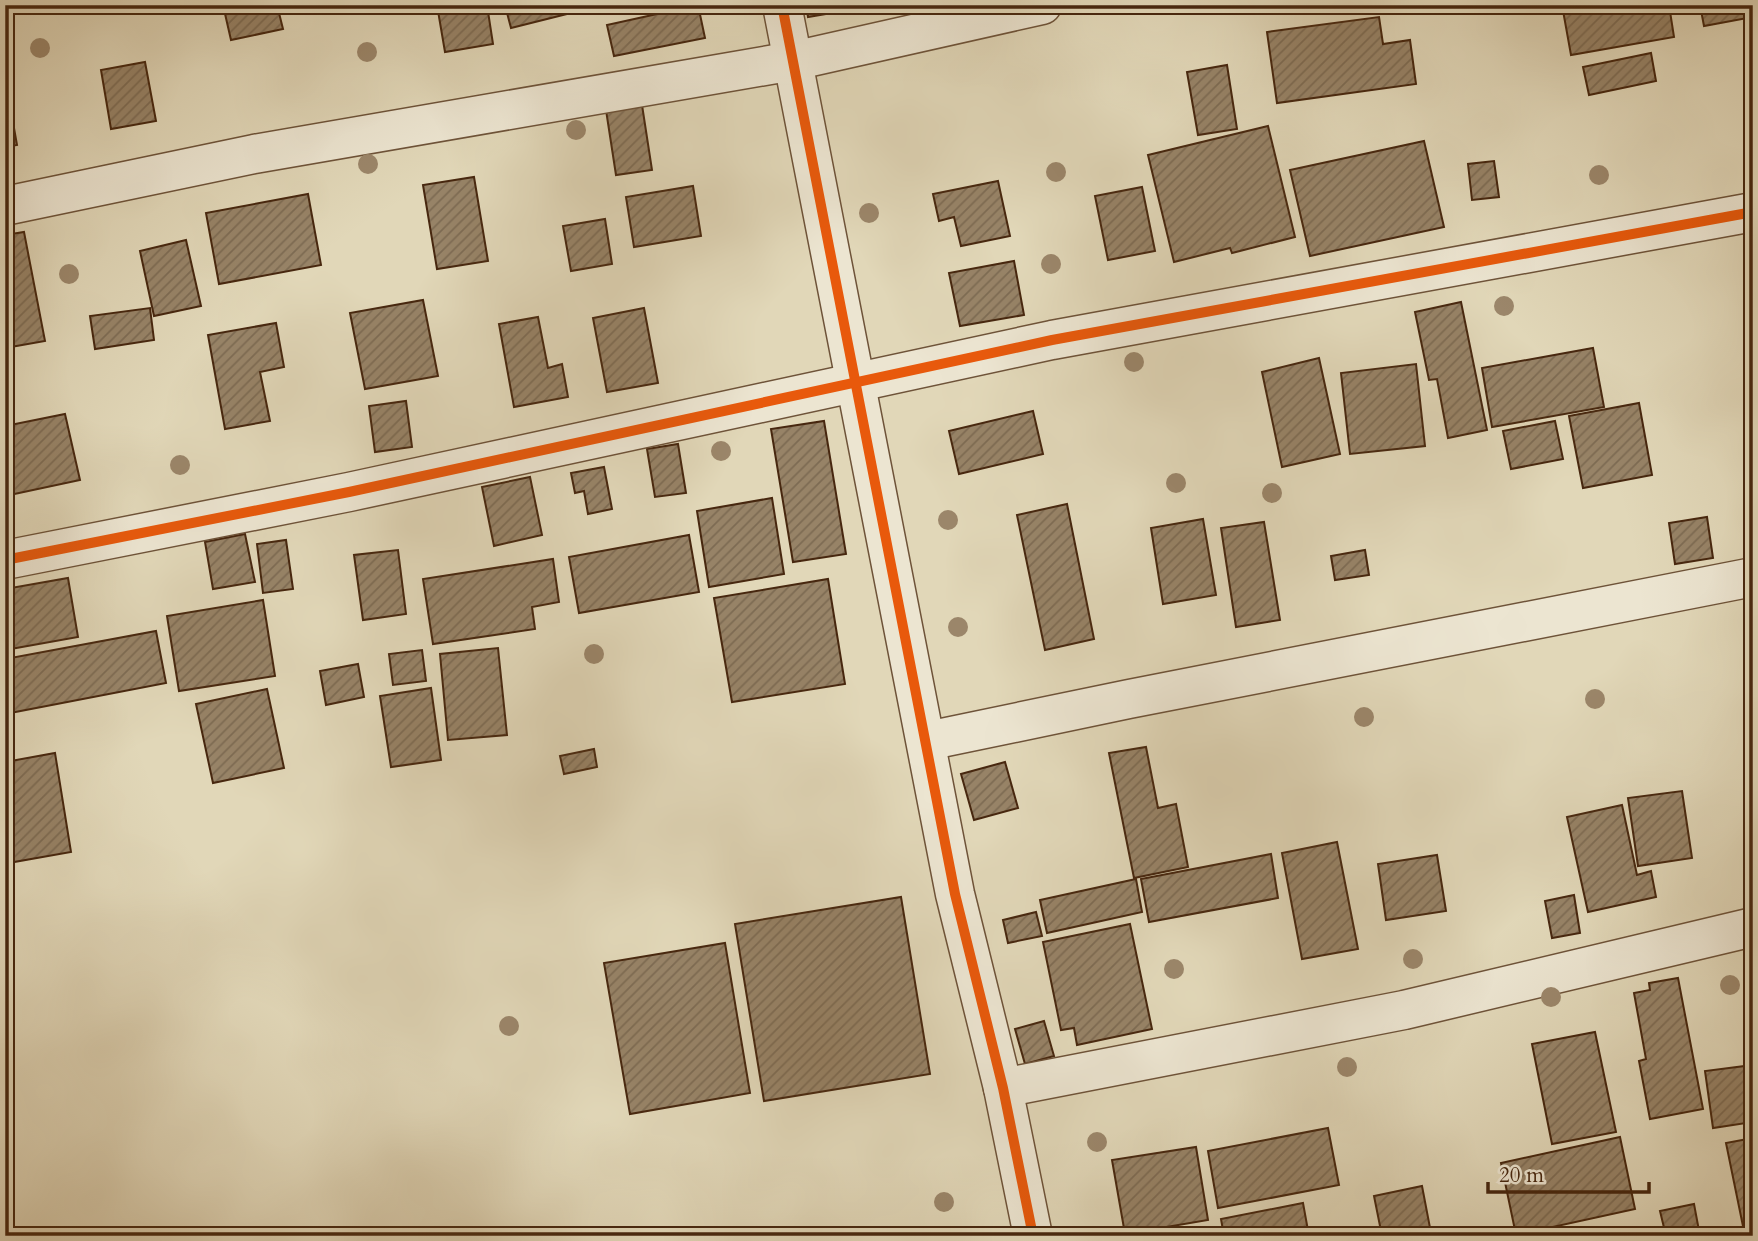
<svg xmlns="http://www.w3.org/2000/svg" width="1758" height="1241" font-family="Cardo,serif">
	<defs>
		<pattern id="building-hatch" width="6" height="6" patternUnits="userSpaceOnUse" patternTransform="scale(1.75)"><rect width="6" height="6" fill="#978367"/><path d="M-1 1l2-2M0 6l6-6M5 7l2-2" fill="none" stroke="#7d6b53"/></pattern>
	</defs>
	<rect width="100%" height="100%" fill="#e1d7b8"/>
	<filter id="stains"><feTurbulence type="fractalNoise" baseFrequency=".00286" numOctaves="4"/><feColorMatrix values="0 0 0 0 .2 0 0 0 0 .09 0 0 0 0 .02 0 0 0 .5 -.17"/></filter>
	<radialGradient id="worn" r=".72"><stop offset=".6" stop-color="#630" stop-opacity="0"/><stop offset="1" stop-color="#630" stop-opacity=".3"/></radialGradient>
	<!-- building -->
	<g fill="url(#building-hatch)" stroke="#47270f" stroke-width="2">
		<path d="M 223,5 L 277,5 L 283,29 L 231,40 Z"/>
		<path d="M 437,5 L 487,5 L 493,44 L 445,52 Z"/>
		<path d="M 505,5 L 578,5 L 579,11 L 511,28 Z"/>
		<path d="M 698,5 L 705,38 L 614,56 L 607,25 Z"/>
		<path d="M 806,5 L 837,5 L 838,12 L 808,17 Z"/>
		<path d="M 1562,5 L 1669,5 L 1674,37 L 1571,55 Z"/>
		<path d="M 1700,5 L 1753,5 L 1753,17 L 1704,26 Z"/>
		<path d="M 1379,17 L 1383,44 L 1410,40 L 1416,84 L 1277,103 L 1267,32 Z"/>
		<path d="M 1651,53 L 1656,81 L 1589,95 L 1583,67 Z"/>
		<path d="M 145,62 L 156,121 L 111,129 L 101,70 Z"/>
		<path d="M 1227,65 L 1237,129 L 1198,135 L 1187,72 Z"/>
		<path d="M 9,100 L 17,145 L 5,147 L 5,101 Z"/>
		<path d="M 642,105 L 652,170 L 616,175 L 606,110 Z"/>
		<path d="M 1268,126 L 1295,237 L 1232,253 L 1230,248 L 1174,262 L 1148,155 Z"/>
		<path d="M 1424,141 L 1444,227 L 1310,256 L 1290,170 Z"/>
		<path d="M 1494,161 L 1499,197 L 1472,200 L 1468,164 Z"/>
		<path d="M 474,177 L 488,261 L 437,269 L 423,185 Z"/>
		<path d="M 998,181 L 1010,236 L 961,246 L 954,217 L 939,221 L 933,194 Z"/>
		<path d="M 693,186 L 701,236 L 634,247 L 626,197 Z"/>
		<path d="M 1142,187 L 1155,251 L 1108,260 L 1095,196 Z"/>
		<path d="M 308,194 L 321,265 L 219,284 L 206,213 Z"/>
		<path d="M 605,219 L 612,264 L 571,271 L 563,226 Z"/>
		<path d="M 24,232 L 45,341 L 5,348 L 5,235 Z"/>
		<path d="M 186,240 L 201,306 L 154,316 L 140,251 Z"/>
		<path d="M 1014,261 L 1024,315 L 960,326 L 949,273 Z"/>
		<path d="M 423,300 L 438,376 L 365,389 L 350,313 Z"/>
		<path d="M 1461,302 L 1487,430 L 1448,438 L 1437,379 L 1429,380 L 1415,312 Z"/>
		<path d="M 150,308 L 154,340 L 95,349 L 90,316 Z"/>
		<path d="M 644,308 L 658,383 L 607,392 L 593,318 Z"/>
		<path d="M 538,317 L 548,368 L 562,364 L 568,397 L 514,407 L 499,324 Z"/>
		<path d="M 276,323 L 284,367 L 260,372 L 270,421 L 225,429 L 208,335 Z"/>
		<path d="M 1593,348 L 1604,407 L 1492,427 L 1482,368 Z"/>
		<path d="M 1319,358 L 1340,454 L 1282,467 L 1262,372 Z"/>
		<path d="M 1416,364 L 1425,446 L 1350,454 L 1341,373 Z"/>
		<path d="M 406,401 L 412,447 L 375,452 L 369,406 Z"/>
		<path d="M 1639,403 L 1652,475 L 1583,488 L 1569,416 Z"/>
		<path d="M 1033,411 L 1043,454 L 959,474 L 949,431 Z"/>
		<path d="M 65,414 L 80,480 L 5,496 L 5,426 Z"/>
		<path d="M 824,421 L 846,554 L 793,562 L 771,429 Z"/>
		<path d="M 1555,421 L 1563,459 L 1511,469 L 1503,431 Z"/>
		<path d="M 678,444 L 686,493 L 655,497 L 647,449 Z"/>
		<path d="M 604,467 L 612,509 L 588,514 L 584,491 L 575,493 L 571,473 Z"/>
		<path d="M 530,477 L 542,535 L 494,546 L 482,487 Z"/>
		<path d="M 772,498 L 784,574 L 709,587 L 697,511 Z"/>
		<path d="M 1067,504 L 1094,639 L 1045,650 L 1017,515 Z"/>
		<path d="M 1707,517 L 1713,558 L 1675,564 L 1669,523 Z"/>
		<path d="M 1203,519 L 1216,595 L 1163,604 L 1151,528 Z"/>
		<path d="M 1264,522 L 1280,620 L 1236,627 L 1221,528 Z"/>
		<path d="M 245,534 L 255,582 L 213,589 L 205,542 Z"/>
		<path d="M 689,535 L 699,592 L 579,613 L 569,557 Z"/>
		<path d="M 286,540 L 293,589 L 263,593 L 257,544 Z"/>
		<path d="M 398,550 L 406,614 L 363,620 L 354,555 Z"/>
		<path d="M 1365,550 L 1369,575 L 1335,580 L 1331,556 Z"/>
		<path d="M 553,559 L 559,602 L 532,607 L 535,629 L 433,644 L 423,579 Z"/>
		<path d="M 68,578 L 78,637 L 5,650 L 5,589 Z"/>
		<path d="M 828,579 L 845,684 L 732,702 L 714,598 Z"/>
		<path d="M 263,600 L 275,676 L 179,691 L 167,616 Z"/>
		<path d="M 156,631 L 166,683 L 5,714 L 5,659 Z"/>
		<path d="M 498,648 L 507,735 L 448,740 L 440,654 Z"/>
		<path d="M 422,650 L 426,681 L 393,685 L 389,654 Z"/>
		<path d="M 358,664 L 364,697 L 326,705 L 320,671 Z"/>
		<path d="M 431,688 L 441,760 L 391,767 L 380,696 Z"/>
		<path d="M 267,689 L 284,768 L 213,783 L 196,704 Z"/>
		<path d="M 1146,747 L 1158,808 L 1176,804 L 1188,867 L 1134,878 L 1109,753 Z"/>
		<path d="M 594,749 L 597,767 L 564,774 L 560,756 Z"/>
		<path d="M 55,753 L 71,852 L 14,862 L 5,812 L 5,762 Z"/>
		<path d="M 1005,762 L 1018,808 L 974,820 L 961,774 Z"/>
		<path d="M 1682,791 L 1692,858 L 1638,866 L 1628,798 Z"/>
		<path d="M 1622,805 L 1637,875 L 1651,871 L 1656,897 L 1588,912 L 1567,817 Z"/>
		<path d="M 1337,842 L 1358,949 L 1302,959 L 1282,853 Z"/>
		<path d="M 1271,854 L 1278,898 L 1149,922 L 1141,879 Z"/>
		<path d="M 1437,855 L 1446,911 L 1386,920 L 1378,864 Z"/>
		<path d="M 1136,879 L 1142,912 L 1047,933 L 1040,900 Z"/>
		<path d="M 1574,895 L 1580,933 L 1552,938 L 1545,901 Z"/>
		<path d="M 901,897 L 930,1074 L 764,1101 L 735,924 Z"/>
		<path d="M 1036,912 L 1042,936 L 1008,943 L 1003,920 Z"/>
		<path d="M 1130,924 L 1152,1029 L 1077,1045 L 1074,1028 L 1061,1030 L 1043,942 Z"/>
		<path d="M 725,943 L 750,1093 L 630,1114 L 604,963 Z"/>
		<path d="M 1678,978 L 1703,1109 L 1650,1119 L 1639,1061 L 1646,1059 L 1634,993 L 1650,990 L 1649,983 Z"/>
		<path d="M 1044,1021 L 1054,1056 L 1025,1064 L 1015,1029 Z"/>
		<path d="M 1595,1032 L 1616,1132 L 1552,1144 L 1532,1044 Z"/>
		<path d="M 1753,1065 L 1753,1122 L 1713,1128 L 1705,1071 Z"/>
		<path d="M 1328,1128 L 1339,1185 L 1218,1208 L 1208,1151 Z"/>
		<path d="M 1620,1137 L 1635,1209 L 1516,1235 L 1501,1163 Z"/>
		<path d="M 1753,1138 L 1753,1236 L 1745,1236 L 1726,1143 Z"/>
		<path d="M 1196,1147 L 1208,1220 L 1125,1234 L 1112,1160 Z"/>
		<path d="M 1422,1186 L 1431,1233 L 1382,1236 L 1374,1196 Z"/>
		<path d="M 1303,1203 L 1309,1236 L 1224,1236 L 1221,1219 Z"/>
		<path d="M 1694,1204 L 1700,1236 L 1666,1236 L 1660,1211 Z"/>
	</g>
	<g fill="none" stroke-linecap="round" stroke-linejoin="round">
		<defs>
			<g id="street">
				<path d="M 782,5 L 955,894 L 1003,1088 L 1033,1236"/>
				<path d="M 5,206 L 254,154 L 793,61 L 1042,5"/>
				<path d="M 5,560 L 349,492 L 1052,340 L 1753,212"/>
				<path d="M 927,741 L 1129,699 L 1753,577"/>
				<path d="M 1003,1088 L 1404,1010 L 1753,927"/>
			</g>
		</defs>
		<!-- street casing -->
		<use href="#street" stroke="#6e5339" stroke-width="41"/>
		<!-- street -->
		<use href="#street" stroke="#ece5d1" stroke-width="38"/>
		<defs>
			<g id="cycleway">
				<path d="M 782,5 L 955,894 L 1003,1088 L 1033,1236"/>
				<path d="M 5,560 L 349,492 L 1052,340 L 1753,212"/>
			</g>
		</defs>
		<!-- cycleway casing -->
		<use href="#cycleway" stroke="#ece5d1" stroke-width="15"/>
		<!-- cycleway -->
		<use href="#cycleway" stroke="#e8590c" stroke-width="10"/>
	</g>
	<!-- trees -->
	<g fill="#9b866a">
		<circle cx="40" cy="48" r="10"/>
		<circle cx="367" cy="52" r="10"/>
		<circle cx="576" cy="130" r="10"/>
		<circle cx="368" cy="164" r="10"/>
		<circle cx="1056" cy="172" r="10"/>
		<circle cx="1599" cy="175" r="10"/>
		<circle cx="869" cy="213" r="10"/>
		<circle cx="1051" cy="264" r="10"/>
		<circle cx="69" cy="274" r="10"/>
		<circle cx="1504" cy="306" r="10"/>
		<circle cx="1134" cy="362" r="10"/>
		<circle cx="721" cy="451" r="10"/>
		<circle cx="180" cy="465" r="10"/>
		<circle cx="1176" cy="483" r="10"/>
		<circle cx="1272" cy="493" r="10"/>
		<circle cx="948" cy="520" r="10"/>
		<circle cx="958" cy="627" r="10"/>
		<circle cx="594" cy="654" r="10"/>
		<circle cx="1595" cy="699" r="10"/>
		<circle cx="1364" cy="717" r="10"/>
		<circle cx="1413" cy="959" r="10"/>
		<circle cx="1174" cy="969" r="10"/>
		<circle cx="1730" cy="985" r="10"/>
		<circle cx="1551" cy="997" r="10"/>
		<circle cx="509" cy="1026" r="10"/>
		<circle cx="1347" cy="1067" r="10"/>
		<circle cx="1097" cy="1142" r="10"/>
		<circle cx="944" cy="1202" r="10"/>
	</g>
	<!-- margin -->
	<rect width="1758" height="1241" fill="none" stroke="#e1d7b8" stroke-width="28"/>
	<rect x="7" y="7" width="1744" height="1227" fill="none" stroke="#47270f" stroke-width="3.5"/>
	<rect x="14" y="14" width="1730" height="1213" fill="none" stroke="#47270f" stroke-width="2"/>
	<!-- scale -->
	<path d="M1488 1182v10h161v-10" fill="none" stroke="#47270f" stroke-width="3.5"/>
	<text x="1499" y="1182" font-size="21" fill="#47270f" stroke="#ece5d1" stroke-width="5" paint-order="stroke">20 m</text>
	<rect width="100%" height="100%" filter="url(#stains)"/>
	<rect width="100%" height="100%" fill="url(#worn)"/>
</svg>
